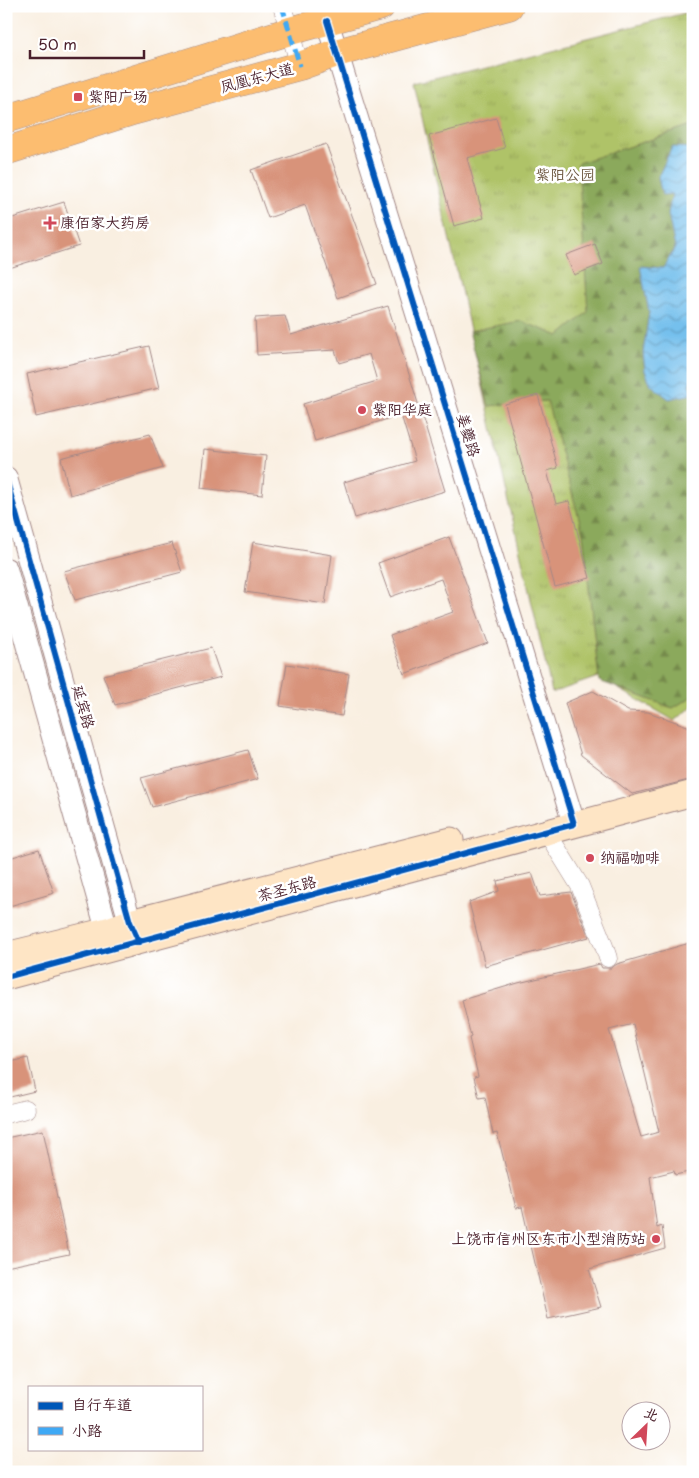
<svg xmlns="http://www.w3.org/2000/svg" width="699" height="1478" font-family="'Playpen Sans','LXGW WenKai TC',sans-serif">
	<defs>
		<pattern id="grass-tufts" width="24" height="20" patternUnits="userSpaceOnUse" patternTransform="scale(1.25)"><rect width="24" height="20" fill="#afc367"/><path d="M3 7l-1-3M5 7V3M7 7l1-3M15 17l-1-3M17 17v-4M19 17l1-3" fill="none" stroke="#98a75a"/></pattern>
		<pattern id="forest-firs" width="22" height="20" patternUnits="userSpaceOnUse" patternTransform="scale(1.25)"><rect width="22" height="20" fill="#8ba95c"/><path d="M5 1l3.5 6h-7zM16 11l3.5 6h-7z" fill="#74894c"/></pattern>
		<pattern id="water-waves" width="16" height="10" patternUnits="userSpaceOnUse" patternTransform="scale(1.25)"><rect width="16" height="10" fill="#74c0ed"/><path d="M0 5q4-4 8 0t8 0" fill="none" stroke="#619bc0"/></pattern>
	</defs>
	<rect width="100%" height="100%" fill="#fff"/>
	<filter id="ink" filterUnits="userSpaceOnUse"><feTurbulence type="fractalNoise" baseFrequency=".02" numOctaves="2"/><feDisplacementMap in="SourceGraphic" scale="10" xChannelSelector="R" yChannelSelector="G"/><feConvolveMatrix kernelMatrix="1 2 1 2 8 2 1 2 1" color-interpolation-filters="sRGB"/></filter>
	<filter id="wash" filterUnits="userSpaceOnUse"><feTurbulence type="fractalNoise" baseFrequency=".0096" numOctaves="4" result="noise"/><feDisplacementMap in="SourceGraphic" scale="20" xChannelSelector="R" yChannelSelector="G"/><feGaussianBlur stdDeviation="1.12" result="paint"/><feColorMatrix in="noise" values="0 0 0 0 0 0 0 0 0 0 0 0 0 0 0 0 0 1.4 0 .05"/><feComposite in="paint" operator="in"/></filter>
	<g filter="url(#wash)">
		<rect width="100%" height="100%" fill="#f9efe1"/>
		<!-- grass -->
		<path fill="url(#grass-tufts)" stroke="#7c7149" d="M 693,11 L 693,706 L 675,721 L 598,677 L 552,693 L 414,82 Z"/>
		<!-- forest -->
		<path fill="url(#forest-firs)" stroke="#6a6444" d="M 693,126 L 693,696 L 673,708 L 599,681 L 583,533 L 547,401 L 489,406 L 469,331 L 521,321 L 559,336 L 588,312 L 578,163 Z"/>
		<!-- water -->
		<path fill="url(#water-waves)" stroke="#5f708c" d="M 672,147 L 693,148 L 693,379 L 689,384 L 693,394 L 669,399 L 651,385 L 645,371 L 643,353 L 649,312 L 640,266 L 663,268 L 675,248 L 668,214 L 672,194 L 662,195 L 658,177 Z"/>
		<g id="blocks">
			<!-- building -->
			<g fill="#d8937a" fill-rule="evenodd">
				<path d="M 496,118 L 505,148 L 467,158 L 484,218 L 454,226 L 429,136 Z"/>
				<path d="M 326,144 L 377,284 L 338,298 L 305,205 L 268,218 L 251,170 Z"/>
				<path d="M 64,202 L 79,246 L 6,269 L 6,220 Z"/>
				<path d="M 595,244 L 603,264 L 574,275 L 566,255 Z"/>
				<path d="M 388,306 L 445,491 L 355,518 L 344,482 L 415,461 L 401,415 L 315,441 L 303,404 L 377,381 L 369,354 L 339,363 L 335,350 L 257,355 L 255,318 L 285,316 L 291,335 Z"/>
				<path d="M 149,346 L 159,388 L 36,417 L 27,374 Z"/>
				<path d="M 538,395 L 558,468 L 547,471 L 556,504 L 569,501 L 590,578 L 555,587 L 505,404 Z"/>
				<path d="M 150,434 L 163,468 L 70,495 L 61,458 Z"/>
				<path d="M 205,449 L 266,456 L 262,495 L 201,488 Z"/>
				<path d="M 449,537 L 488,643 L 404,674 L 390,635 L 453,612 L 441,579 L 390,597 L 378,563 Z"/>
				<path d="M 253,542 L 332,555 L 325,604 L 245,592 Z"/>
				<path d="M 172,543 L 182,572 L 75,600 L 64,571 Z"/>
				<path d="M 211,648 L 221,677 L 115,705 L 103,675 Z"/>
				<path d="M 287,664 L 349,674 L 342,716 L 280,706 Z"/>
				<path d="M 593,691 L 628,711 L 648,712 L 693,728 L 693,779 L 632,794 L 581,755 L 565,703 Z"/>
				<path d="M 248,750 L 258,779 L 152,807 L 141,778 Z"/>
				<path d="M 39,849 L 54,893 L 6,907 L 6,859 Z"/>
				<path d="M 532,873 L 540,896 L 571,892 L 589,937 L 485,966 L 469,902 L 499,891 L 497,881 Z"/>
				<path d="M 693,942 L 693,1171 L 675,1175 L 674,1171 L 650,1177 L 657,1228 L 662,1226 L 665,1248 L 589,1269 L 601,1307 L 548,1319 L 522,1207 L 516,1208 L 497,1133 L 493,1134 L 485,1097 L 479,1098 L 474,1077 L 478,1076 L 469,1038 L 471,1037 L 462,1000 L 518,983 L 600,964 L 602,968 L 611,968 L 617,964 ZM 633,1024 L 659,1132 L 641,1137 L 609,1030 Z"/>
				<path d="M 28,1058 L 35,1091 L 6,1098 L 6,1063 Z"/>
				<path d="M 43,1130 L 69,1254 L 6,1267 L 6,1138 Z"/>
			</g>
		</g>
	</g>
	<g filter="url(#ink)">
		<use href="#blocks" fill-opacity="0" stroke="#a28786" stroke-width="1"/>
		<g fill="none" stroke-linecap="round" stroke-linejoin="round">
			<defs>
				<g id="minor">
					<path d="M 282,6 L 300,66"/>
					<path d="M 546,831 L 580,886 L 604,946 L 608,958"/>
					<path d="M 6,1114 L 26,1109"/>
				</g>
				<g id="tertiary">
					<path d="M 327,21 L 574,824"/>
					<path d="M 6,478 L 130,922 L 137,939"/>
					<path d="M 6,569 L 112,948"/>
				</g>
				<g id="secondary">
					<path d="M 6,955 L 108,930 L 130,922 L 451,840"/>
					<path d="M 6,977 L 693,793"/>
				</g>
				<g id="primary">
					<path d="M 6,119 L 290,31 L 381,6"/>
					<path d="M 6,151 L 133,111 L 300,66 L 336,53 L 509,6"/>
				</g>
			</defs>
			<!-- minor casing -->
			<use href="#minor" stroke="#a28786" stroke-width="19"/>
			<!-- tertiary casing -->
			<use href="#tertiary" stroke="#a28786" stroke-width="24"/>
			<!-- secondary casing -->
			<use href="#secondary" stroke="#a28786" stroke-width="27"/>
			<!-- primary casing -->
			<use href="#primary" stroke="#a28786" stroke-width="29"/>
			<!-- minor -->
			<use href="#minor" stroke="#fff" stroke-width="18"/>
			<!-- tertiary -->
			<use href="#tertiary" stroke="#fff" stroke-width="22"/>
			<!-- secondary -->
			<use href="#secondary" stroke="#fee5c5" stroke-width="25"/>
			<!-- primary -->
			<use href="#primary" stroke="#fcbd6f" stroke-width="28"/>
			<!-- quiet -->
			<path stroke="#3fa9f5" stroke-width="5" stroke-dasharray="10 5" stroke-linecap="butt" d="M 282,6 L 300,66"/>
			<defs>
				<g id="cycleway">
					<path d="M 6,478 L 130,922 L 139,942"/>
					<path d="M 6,977 L 574,824 L 327,21"/>
				</g>
			</defs>
			<!-- cycleway casing -->
			<use href="#cycleway" stroke="#fff" stroke-width="9"/>
			<!-- cycleway -->
			<use href="#cycleway" stroke="#0057b8" stroke-width="6"/>
		</g>
	</g>
	<!-- markers -->
	<g fill="#d1495b" stroke="#fff" stroke-width="2">
		<rect x="73" y="92" width="10" height="10" rx="2.5"/>
		<path d="M47.5 215.5h5v5h5v5h-5v5h-5v-5h-5v-5h5z"/>
		<circle cx="362" cy="410" r="5"/>
		<circle cx="590" cy="858" r="5"/>
		<circle cx="656" cy="1239" r="5"/>
	</g>
	<g text-anchor="middle" stroke-width="5" stroke-linejoin="round" paint-order="stroke">
		<!-- street labels -->
		<g font-size="15" fill="#4a1f2b" stroke="#fff">
			<text transform="translate(257 78) rotate(-15)" y="5">凤凰东大道</text>
			<text transform="translate(468 435) rotate(73)" y="5">姜夔路</text>
			<text transform="translate(83 707) rotate(74)" y="5">延宾路</text>
			<text transform="translate(287 889) rotate(-15)" y="5">茶圣东路</text>
		</g>
		<!-- poi labels -->
		<g font-size="15" fill="#4a1f2b" stroke="#fff" text-anchor="start">
			<text x="88" y="102">紫阳广场</text>
			<text x="60" y="228">康佰家大药房</text>
			<text x="372" y="415">紫阳华庭</text>
			<text x="600" y="863">纳福咖啡</text>
			<text x="646" y="1244" text-anchor="end">上饶市信州区东市小型消防站</text>
		</g>
		<!-- park labels -->
		<g font-size="15" fill="#6d5840" stroke="#fff">
			<text x="565" y="180">紫阳公园</text>
		</g>
	</g>
	<!-- margin -->
	<rect width="699" height="1478" fill="none" stroke="#fff" stroke-width="25"/>
	<!-- legend -->
	<rect x="28" y="1386" width="175" height="65" fill="#ffffff" stroke="#b7a5aa"/>
	<rect x="38" y="1402" width="25" height="8" fill="#0057b8" stroke="#b7a5aa"/>
	<text x="72" y="1410" font-size="15" fill="#4a1f2b">自行车道</text>
	<rect x="38" y="1427" width="25" height="8" fill="#3fa9f5" stroke="#b7a5aa"/>
	<text x="72" y="1436" font-size="15" fill="#4a1f2b">小路</text>
	<!-- north arrow -->
	<g transform="translate(646 1426) rotate(25)"><circle r="24" fill="#ffffff" stroke="#b7a5aa"/>
	<path d="M0-4L9 19L0 12L-9 19Z" fill="#d1495b"/>
	<text y="-8" font-size="14" font-weight="bold" text-anchor="middle" fill="#4a1f2b">北</text>
	</g>
	<!-- scale -->
	<path d="M30 50v8h114v-8" fill="none" stroke="#4a1f2b" stroke-width="2.5"/>
	<text x="38" y="50" font-size="15" fill="#4a1f2b" stroke="#ffffff" stroke-width="4" paint-order="stroke">50 m</text>
</svg>
